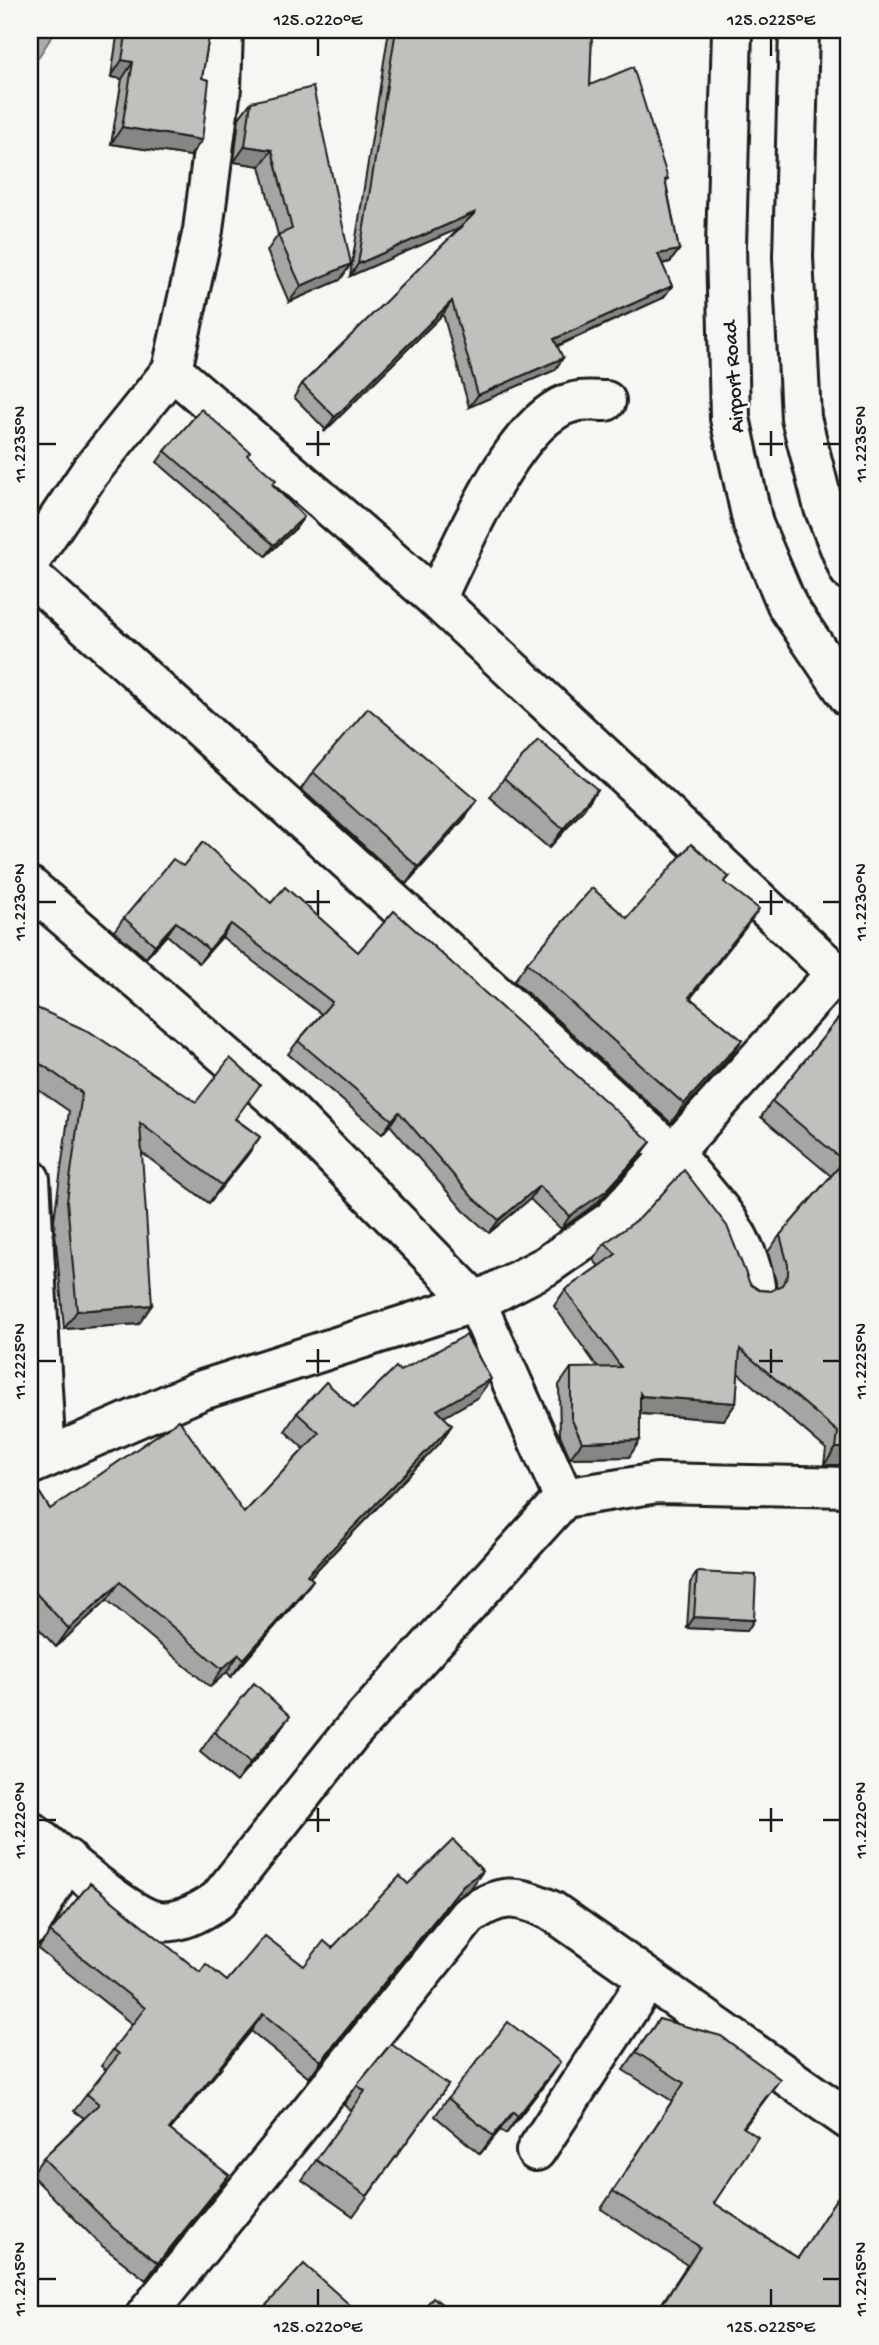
<svg xmlns="http://www.w3.org/2000/svg" width="879" height="2345" font-family="'Gochi Hand',sans-serif">
	<rect width="100%" height="100%" fill="#f6f6f2"/>
	<filter id="ink" filterUnits="userSpaceOnUse"><feTurbulence type="fractalNoise" baseFrequency=".0143" numOctaves="2"/><feDisplacementMap in="SourceGraphic" scale="14" xChannelSelector="R" yChannelSelector="G"/><feConvolveMatrix kernelMatrix="1 2 1 2 8 2 1 2 1" color-interpolation-filters="sRGB"/></filter>
	<g filter="url(#ink)">
		<!-- water -->
		<path fill="#acaca9" stroke="#727271" stroke-width="2" d="M 30,30 L 56,30 L 30,70 Z"/>
		<g fill="none" stroke-linecap="round" stroke-linejoin="round">
			<defs>
				<g id="minor">
					<path d="M 172,370 L 436,599 L 849,985"/>
					<path d="M 30,561 L 90,472 L 172,370 L 203,230 L 221,88 L 223,30"/>
					<path d="M 30,575 L 673,1154 C 707,1195 747,1232 755,1286"/>
					<path d="M 436,599 C 461,548 515,415 574,402 C 584,399 596,401 606,401"/>
					<path d="M 30,887 L 284,1106 L 476,1302 L 564,1498"/>
					<path d="M 30,1179 L 46,1458"/>
					<path d="M 30,1465 L 199,1391 L 476,1302 L 546,1266 L 612,1220 L 836,973"/>
					<path d="M 30,1831 C 56,1851 125,1913 153,1920 C 176,1926 199,1913 218,1900 L 350,1734 L 564,1498 L 657,1483 L 849,1487"/>
					<path d="M 30,1926 L 67,1859"/>
					<path d="M 536,2151 L 648,1979"/>
					<path d="M 146,2315 L 468,1916 C 499,1893 518,1894 552,1911 L 849,2120"/>
				</g>
				<g id="major">
					<path d="M 732,30 L 726,246 L 730,418 L 753,524 L 788,607 L 849,697"/>
					<path d="M 799,30 L 793,257 L 801,418 L 824,508 L 849,570"/>
				</g>
			</defs>
			<!-- minor casing -->
			<use href="#minor" stroke="#1c1c1c" stroke-width="44"/>
			<!-- major casing -->
			<use href="#major" stroke="#1c1c1c" stroke-width="44"/>
			<!-- minor -->
			<use href="#minor" stroke="#f6f6f2" stroke-width="38"/>
			<!-- major -->
			<use href="#major" stroke="#f6f6f2" stroke-width="38"/>
		</g>
		<!-- wall -->
		<g fill="#a5a5a3" stroke="#1c1c1c" stroke-width="2">
			<path d="M 118,30 L 210,30 L 202,78 L 202,140 L 190,156 L 111,144 L 122,79 L 111,77 Z"/>
			<path d="M 389,30 L 592,30 L 590,85 L 666,183 L 679,250 L 670,262 L 662,264 L 672,286 L 663,298 L 558,346 L 555,370 L 469,407 L 443,314 L 324,432 L 325,429 L 294,397 L 302,384 L 460,228 L 350,276 Z"/>
			<path d="M 251,102 L 351,264 L 340,280 L 289,302 L 267,251 L 278,235 L 260,166 L 234,162 L 239,118 Z"/>
			<path d="M 165,451 L 247,455 L 273,484 L 296,528 L 266,556 L 157,462 Z"/>
			<path d="M 313,772 L 465,818 L 406,884 L 301,789 Z"/>
			<path d="M 504,778 L 597,789 L 584,809 L 549,848 L 490,798 Z"/>
			<path d="M 183,866 L 271,903 L 358,952 L 641,1155 L 597,1203 L 561,1229 L 530,1199 L 489,1233 L 464,1211 L 390,1125 L 382,1134 L 288,1054 L 298,1041 L 321,1014 L 222,937 L 199,963 L 167,935 L 146,958 L 114,931 L 124,918 Z"/>
			<path d="M 729,877 L 725,882 L 746,927 L 690,998 L 742,1040 L 729,1058 L 671,1123 L 514,981 L 527,963 L 627,918 Z"/>
			<path d="M 30,1005 L 196,1102 L 236,1119 L 260,1137 L 209,1203 L 142,1153 L 139,1324 L 64,1329 L 54,1220 L 69,1111 L 30,1084 Z"/>
			<path d="M 849,1005 L 849,1465 L 824,1465 L 826,1449 L 738,1373 L 736,1403 L 724,1420 L 640,1414 L 640,1440 L 629,1457 L 570,1458 L 560,1435 L 559,1385 L 571,1368 L 598,1368 L 554,1306 L 565,1290 L 599,1266 L 593,1260 L 605,1243 L 750,1284 L 759,1290 L 771,1291 L 776,1288 L 776,1282 L 768,1252 L 780,1235 L 831,1176 L 761,1117 L 772,1101 Z"/>
			<path d="M 400,1371 L 478,1397 L 444,1417 L 440,1443 L 310,1577 L 313,1580 L 300,1598 L 231,1677 L 227,1672 L 210,1687 L 107,1600 L 56,1647 L 30,1619 L 30,1478 L 50,1509 L 244,1513 L 304,1449 L 285,1431 L 297,1413 L 354,1408 Z"/>
			<path d="M 697,1572 L 754,1620 L 747,1631 L 687,1628 L 690,1583 Z"/>
			<path d="M 214,1732 L 276,1736 L 236,1782 L 200,1752 Z"/>
			<path d="M 408,1884 L 471,1888 L 451,1902 L 309,2078 L 251,2031 L 170,2130 L 217,2193 L 146,2280 L 101,2245 L 31,2175 L 43,2158 L 84,2118 L 74,2111 L 87,2094 L 106,2070 L 101,2066 L 132,2024 L 38,1949 L 50,1932 L 200,1972 L 227,1981 L 304,1966 L 332,1948 Z"/>
			<path d="M 659,2019 L 780,2079 L 744,2127 L 714,2203 L 798,2258 L 836,2199 L 845,2315 L 654,2315 L 687,2265 L 601,2209 L 672,2101 L 623,2070 Z"/>
			<path d="M 548,2080 L 506,2134 L 500,2130 L 480,2154 L 435,2116 L 448,2098 Z"/>
			<path d="M 357,2085 L 448,2085 L 353,2216 L 302,2180 L 351,2111 L 344,2105 Z"/>
		</g>
		<!-- shaded-wall -->
		<g fill="#868684" stroke="#1c1c1c" stroke-width="2">
			<path d="M 122,60 L 133,62 L 122,79 L 111,77 Z"/>
			<path d="M 122,127 L 202,140 L 190,156 L 111,144 Z"/>
			<path d="M 245,146 L 272,150 L 260,166 L 234,162 Z"/>
			<path d="M 476,212 L 467,225 L 350,276 L 358,264 Z"/>
			<path d="M 679,250 L 670,262 L 649,266 L 658,254 Z"/>
			<path d="M 351,264 L 340,280 L 289,302 L 301,286 Z"/>
			<path d="M 672,286 L 663,298 L 545,351 L 554,339 Z"/>
			<path d="M 452,301 L 443,314 L 324,432 L 333,419 Z"/>
			<path d="M 563,358 L 555,370 L 469,407 L 478,395 Z"/>
			<path d="M 304,517 L 296,528 L 266,556 L 274,545 Z"/>
			<path d="M 597,789 L 584,809 L 549,848 L 563,829 Z"/>
			<path d="M 477,801 L 465,818 L 406,884 L 418,867 Z"/>
			<path d="M 759,909 L 746,927 L 677,1016 L 689,997 Z"/>
			<path d="M 176,922 L 167,935 L 146,958 L 155,945 Z"/>
			<path d="M 231,924 L 222,937 L 199,963 L 209,950 Z"/>
			<path d="M 742,1040 L 729,1058 L 671,1123 L 684,1104 Z"/>
			<path d="M 399,1112 L 390,1125 L 382,1134 L 392,1120 Z"/>
			<path d="M 260,1137 L 247,1156 L 209,1203 L 222,1185 Z"/>
			<path d="M 651,1142 L 641,1155 L 597,1203 L 561,1229 L 570,1216 Z"/>
			<path d="M 539,1186 L 530,1199 L 489,1233 L 499,1220 Z"/>
			<path d="M 152,1305 L 139,1324 L 64,1329 L 77,1311 Z"/>
			<path d="M 491,1379 L 478,1397 L 425,1428 L 437,1410 Z"/>
			<path d="M 642,1396 L 736,1403 L 724,1420 L 630,1413 Z"/>
			<path d="M 452,1425 L 440,1443 L 294,1593 L 307,1575 Z"/>
			<path d="M 640,1440 L 629,1457 L 570,1458 L 582,1442 Z"/>
			<path d="M 836,1448 L 849,1448 L 849,1465 L 824,1465 Z"/>
			<path d="M 313,1580 L 300,1598 L 231,1677 L 244,1659 Z"/>
			<path d="M 120,1582 L 107,1600 L 56,1647 L 69,1629 Z"/>
			<path d="M 694,1617 L 754,1620 L 747,1631 L 687,1628 Z"/>
			<path d="M 239,1654 L 227,1672 L 210,1687 L 222,1669 Z"/>
			<path d="M 290,1716 L 276,1736 L 236,1782 L 250,1763 Z"/>
			<path d="M 483,1871 L 471,1888 L 451,1902 L 309,2078 L 321,2061 L 463,1885 Z"/>
			<path d="M 263,2014 L 251,2031 L 157,2146 L 169,2129 Z"/>
			<path d="M 560,2062 L 548,2080 L 506,2134 L 518,2116 Z"/>
			<path d="M 780,2079 L 767,2097 L 731,2145 L 743,2127 Z"/>
			<path d="M 513,2112 L 500,2130 L 480,2154 L 493,2136 Z"/>
			<path d="M 229,2175 L 217,2193 L 146,2280 L 158,2263 Z"/>
		</g>
		<!-- building -->
		<g fill="#c0c0bd" stroke="#1c1c1c" stroke-width="2">
			<path d="M 127,30 L 210,30 L 202,78 L 209,80 L 202,140 L 122,127 L 133,62 L 122,60 Z"/>
			<path d="M 396,30 L 592,30 L 590,85 L 633,67 L 668,179 L 665,180 L 679,250 L 658,254 L 672,286 L 554,339 L 563,358 L 478,395 L 452,301 L 333,419 L 334,416 L 302,384 L 476,212 L 358,264 Z"/>
			<path d="M 313,87 L 351,264 L 301,286 L 278,235 L 292,229 L 272,150 L 245,146 L 251,102 Z"/>
			<path d="M 201,409 L 250,452 L 247,455 L 276,480 L 272,484 L 304,517 L 274,545 L 165,451 Z"/>
			<path d="M 368,708 L 477,801 L 418,867 L 313,772 Z"/>
			<path d="M 538,740 L 597,789 L 563,829 L 504,778 Z"/>
			<path d="M 203,842 L 271,903 L 285,887 L 358,952 L 394,911 L 651,1142 L 607,1190 L 570,1216 L 539,1186 L 499,1220 L 473,1198 L 399,1112 L 392,1120 L 298,1041 L 332,1002 L 231,924 L 209,950 L 176,922 L 155,945 L 124,918 L 173,859 L 183,866 Z"/>
			<path d="M 691,844 L 729,877 L 724,882 L 759,909 L 689,997 L 742,1040 L 684,1104 L 527,963 L 592,888 L 627,918 Z"/>
			<path d="M 30,1005 L 90,1032 L 196,1102 L 230,1058 L 260,1085 L 235,1119 L 260,1137 L 222,1185 L 140,1123 L 152,1305 L 77,1311 L 67,1201 L 82,1093 L 44,1066 L 30,1060 Z"/>
			<path d="M 849,1005 L 849,1448 L 836,1448 L 838,1432 L 740,1349 L 736,1403 L 642,1396 L 640,1393 L 640,1440 L 582,1442 L 571,1418 L 571,1368 L 621,1367 L 565,1290 L 616,1254 L 605,1243 L 640,1218 L 684,1170 L 727,1226 L 750,1284 L 759,1290 L 771,1291 L 782,1285 L 788,1275 L 788,1265 L 780,1235 L 844,1161 L 772,1101 Z"/>
			<path d="M 466,1335 L 491,1379 L 437,1410 L 452,1425 L 307,1575 L 313,1580 L 244,1659 L 239,1654 L 222,1669 L 120,1582 L 69,1629 L 33,1590 L 30,1593 L 30,1478 L 50,1509 L 179,1420 L 244,1513 L 319,1433 L 297,1413 L 326,1382 L 354,1408 L 396,1367 L 400,1371 Z"/>
			<path d="M 697,1572 L 756,1575 L 754,1620 L 694,1617 Z"/>
			<path d="M 254,1683 L 290,1716 L 250,1763 L 214,1732 Z"/>
			<path d="M 453,1840 L 483,1871 L 463,1885 L 321,2061 L 263,2014 L 169,2129 L 229,2175 L 158,2263 L 113,2228 L 43,2158 L 99,2104 L 87,2094 L 119,2054 L 113,2049 L 145,2008 L 50,1932 L 90,1883 L 200,1972 L 206,1964 L 227,1981 L 265,1936 L 304,1966 L 324,1941 L 332,1948 L 400,1876 L 408,1884 Z"/>
			<path d="M 659,2019 L 721,2036 L 780,2079 L 743,2127 L 758,2137 L 714,2203 L 798,2258 L 836,2199 L 849,2207 L 849,2308 L 845,2315 L 840,2315 L 826,2306 L 820,2315 L 655,2315 L 700,2247 L 613,2191 L 684,2083 L 636,2052 Z"/>
			<path d="M 508,2022 L 560,2062 L 518,2116 L 513,2112 L 493,2136 L 448,2098 Z"/>
			<path d="M 391,2044 L 448,2085 L 367,2196 L 316,2160 L 365,2091 L 357,2085 Z"/>
			<path d="M 304,2264 L 361,2315 L 257,2315 Z"/>
			<path d="M 433,2297 L 456,2315 L 419,2315 Z"/>
		</g>
	</g>
	<!-- ticks -->
	<path fill="none" stroke="#1c1c1c" stroke-width="2.5" d="M 318,38 L 318,56M 771,38 L 771,56M 318,431 L 318,456M 771,431 L 771,456M 38,444 L 56,444M 306,444 L 330,444M 759,444 L 783,444M 823,444 L 840,444M 318,890 L 318,915M 771,890 L 771,915M 38,902 L 56,902M 306,902 L 330,902M 759,902 L 783,902M 823,902 L 840,902M 318,1349 L 318,1373M 771,1349 L 771,1373M 38,1361 L 56,1361M 306,1361 L 330,1361M 759,1361 L 783,1361M 823,1361 L 840,1361M 318,1808 L 318,1832M 771,1808 L 771,1832M 38,1820 L 56,1820M 306,1820 L 330,1820M 759,1820 L 783,1820M 823,1820 L 840,1820M 38,2279 L 56,2279M 823,2279 L 840,2279M 318,2289 L 318,2306M 771,2289 L 771,2306"/>
	<g text-anchor="middle" stroke-width="5" stroke-linejoin="round" paint-order="stroke">
		<!-- street labels -->
		<g font-size="21" fill="#1c1c1c" stroke="#f6f6f2">
			<text transform="translate(732 377) rotate(-94)" y="7">Airport Road</text>
		</g>
	</g>
	<!-- margin -->
	<rect width="879" height="2345" fill="none" stroke="#f6f6f2" stroke-width="77"/>
	<rect x="38" y="38" width="802" height="2268" fill="none" stroke="#1c1c1c" stroke-width="2.5"/>
	<g font-size="18" text-anchor="middle" fill="#1c1c1c">
		<text x="318" y="25">125.0220°E</text>
		<text x="771" y="25">125.0225°E</text>
		<text transform="translate(19 444) rotate(-90)" y="6">11.2235°N</text>
		<text transform="translate(860 444) rotate(-90)" y="6">11.2235°N</text>
		<text transform="translate(19 902) rotate(-90)" y="6">11.2230°N</text>
		<text transform="translate(860 902) rotate(-90)" y="6">11.2230°N</text>
		<text transform="translate(19 1361) rotate(-90)" y="6">11.2225°N</text>
		<text transform="translate(860 1361) rotate(-90)" y="6">11.2225°N</text>
		<text transform="translate(19 1820) rotate(-90)" y="6">11.2220°N</text>
		<text transform="translate(860 1820) rotate(-90)" y="6">11.2220°N</text>
		<text transform="translate(19 2279) rotate(-90)" y="6">11.2215°N</text>
		<text transform="translate(860 2279) rotate(-90)" y="6">11.2215°N</text>
		<text x="318" y="2332">125.0220°E</text>
		<text x="771" y="2332">125.0225°E</text>
	</g>
</svg>
